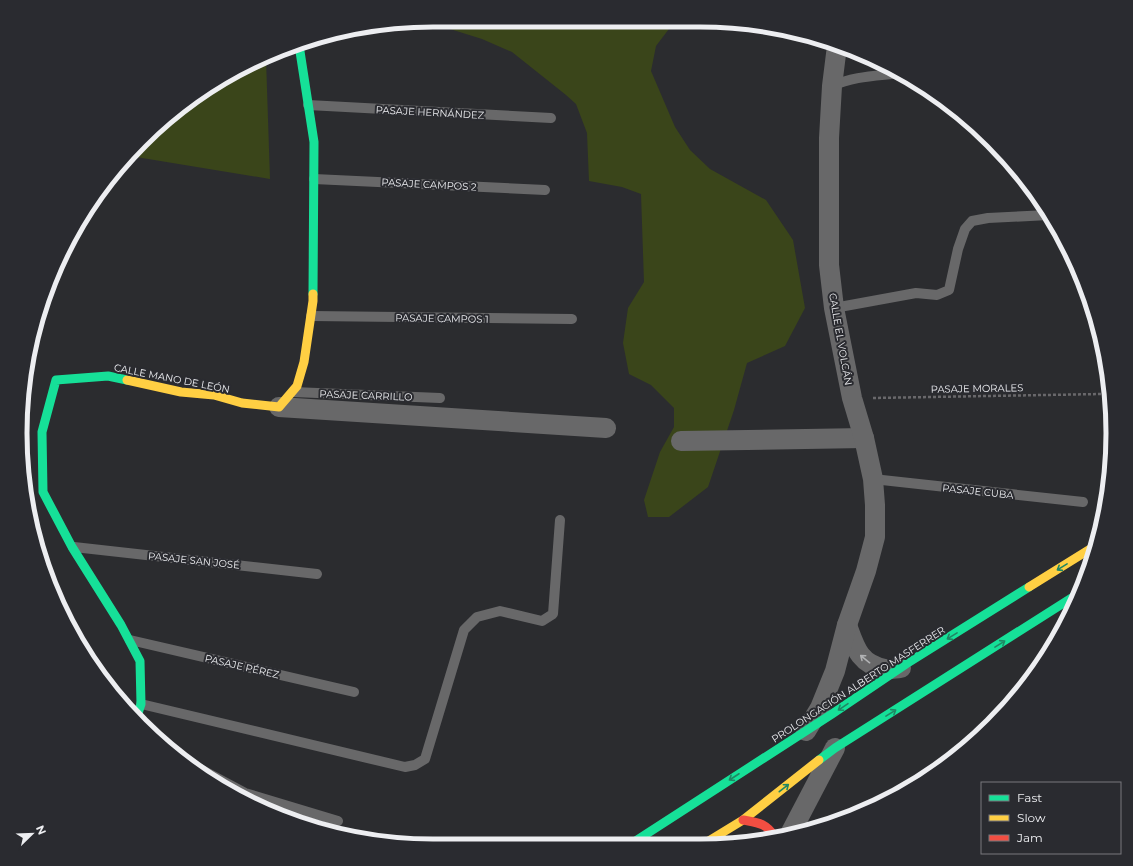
<svg xmlns="http://www.w3.org/2000/svg" width="1133" height="866" font-family="Montserrat,sans-serif">
	<rect width="100%" height="100%" fill="#2b2c2f"/>
	<!-- green -->
	<g fill="#3a451a">
		<path d="M 433,20 L 675,21 L 656,46 L 651,71 L 675,127 L 690,150 L 710,169 L 766,200 L 793,240 L 805,308 L 785,346 L 747,363 L 734,410 L 708,487 L 669,517 L 648,517 L 644,500 L 660,452 L 674,427 L 674,408 L 651,385 L 629,374 L 623,343 L 628,308 L 644,282 L 641,194 L 622,187 L 589,181 L 587,133 L 576,104 L 566,95 L 512,52 L 482,39 L 434,24 Z"/>
		<path d="M 266,59 L 270,179 L 130,156 L 141,141 L 226,75 Z"/>
	</g>
	<g fill="none" stroke-linecap="round" stroke-linejoin="round">
		<!-- path -->
		<path stroke="#69686b" stroke-width="2.5" stroke-dasharray="3 2" stroke-linecap="butt" d="M 873,398 L 1102,394"/>
		<!-- lane -->
		<g stroke="#686869" stroke-width="10">
			<path d="M 832,86 C 854,76 876,76 900,73"/>
			<path d="M 308,105 L 551,118"/>
			<path d="M 314,179 L 545,190"/>
			<path d="M 834,308 L 916,293 L 937,295 L 949,290 L 958,249 L 965,229 L 972,221 L 988,218 L 1049,215"/>
			<path d="M 311,316 L 572,319"/>
			<path d="M 293,392 L 440,398"/>
			<path d="M 873,479 L 1083,502"/>
			<path d="M 74,547 L 317,574"/>
			<path d="M 130,640 L 354,692"/>
			<path d="M 141,704 L 405,767 L 415,765 L 425,759 L 464,630 L 477,617 L 500,611 L 542,621 L 553,614 L 560,520"/>
			<path d="M 187,762 L 245,793 L 338,821"/>
		</g>
		<!-- street -->
		<g stroke="#686869" stroke-width="20">
			<path d="M 279,407 L 606,428"/>
			<path d="M 681,441 L 864,438"/>
			<path d="M 847,625 C 855,647 859,664 885,669 C 890,670 896,668 901,668"/>
			<path d="M 806,731 L 820,708 L 835,671 L 847,625 L 866,571 L 875,537 L 875,505 L 873,479 L 864,438 L 852,398 L 834,308 L 829,265 L 829,138 L 832,86 L 837,46"/>
			<path d="M 790,834 L 835,748"/>
		</g>
		<!-- fast -->
		<g stroke="#16e098" stroke-width="9">
			<path d="M 299,45 L 314,142 L 313,294"/>
			<path d="M 127,380 L 108,376 L 56,380 L 42,432 L 43,492 L 72,547 L 121,625 L 140,661 L 141,704 L 136,719"/>
			<path d="M 819,760 L 835,748 L 1081,592"/>
			<path d="M 634,842 L 832,714 L 906,664 L 1029,587"/>
		</g>
		<!-- slow -->
		<g stroke="#ffcf43" stroke-width="9">
			<path d="M 127,380 L 181,392 L 214,395 L 242,403 L 279,407 L 297,386 L 304,362 L 313,301 L 313,294"/>
			<path d="M 1029,587 L 1095,546"/>
			<path d="M 707,842 L 743,820 L 819,760"/>
		</g>
		<!-- jam -->
		<path stroke="#f24e42" stroke-width="9" d="M 743,820 C 759,823 766,823 775,837"/>
	</g>
	<!-- one-way arrows -->
	<defs><path id="oneway-shaft" d="M-6 0H5M1.5-3L5.5 0L1.5 3" fill="none" stroke-width="1.6" stroke-linecap="round" stroke-linejoin="round"/></defs>
	<g stroke="#208664">
		<use href="#oneway-shaft" transform="translate(1062 567) rotate(148)"/>
		<use href="#oneway-shaft" transform="translate(952 636) rotate(148)"/>
		<use href="#oneway-shaft" transform="translate(1000 644) rotate(-32)"/>
		<use href="#oneway-shaft" transform="translate(843 707) rotate(146)"/>
		<use href="#oneway-shaft" transform="translate(891 713) rotate(-32)"/>
		<use href="#oneway-shaft" transform="translate(734 777) rotate(147)"/>
		<use href="#oneway-shaft" transform="translate(784 788) rotate(-38)"/>
	</g>
	<use stroke="#b1b2b4" href="#oneway-shaft" transform="translate(865 659) rotate(-141)"/>
	<g text-anchor="middle" stroke-width="4" stroke-linejoin="round" paint-order="stroke">
		<!-- street labels -->
		<g font-size="10" fill="#edeef1" stroke="#2a2b30">
			<text transform="translate(430 112) rotate(3)" y="4">PASAJE HERNÁNDEZ</text>
			<text transform="translate(429 184) rotate(3)" y="4">PASAJE CAMPOS 2</text>
			<text transform="translate(442 318) rotate(1)" y="4">PASAJE CAMPOS 1</text>
			<text transform="translate(841 339) rotate(80)" y="4">CALLE EL VOLCÁN</text>
			<text transform="translate(172 378) rotate(11)" y="4">CALLE MANO DE LEÓN</text>
			<text transform="translate(977 388) rotate(-1)" y="4">PASAJE MORALES</text>
			<text transform="translate(366 395) rotate(2)" y="4">PASAJE CARRILLO</text>
			<text transform="translate(978 491) rotate(6)" y="4">PASAJE CUBA</text>
			<text transform="translate(194 560) rotate(6)" y="4">PASAJE SAN JOSÉ</text>
			<text transform="translate(242 666) rotate(13)" y="4">PASAJE PÉREZ</text>
			<text transform="translate(858 684) rotate(-33)" y="4">PROLONGACIÓN ALBERTO MASFERRER</text>
		</g>
	</g>
	<!-- crop -->
	<path d="M0 0H1133V866H0ZM433 27H700A406 406 0 0 1 1106 433V433A406 406 0 0 1 700 839H433A406 406 0 0 1 27 433V433A406 406 0 0 1 433 27Z" fill="#2a2b30" fill-rule="evenodd"/>
	<path fill="none" stroke="#edeef1" stroke-width="5" d="M433 27H700A406 406 0 0 1 1106 433V433A406 406 0 0 1 700 839H433A406 406 0 0 1 27 433V433A406 406 0 0 1 433 27Z"/>
	<!-- legend -->
	<rect x="981" y="782" width="140" height="72" fill="#2a2b30" stroke="#78797d"/>
	<rect x="989" y="795" width="20" height="6" fill="#16e098" stroke="#78797d"/>
	<text x="1017" y="802" font-size="12" fill="#edeef1">Fast</text>
	<rect x="989" y="815" width="20" height="6" fill="#ffcf43" stroke="#78797d"/>
	<text x="1017" y="822" font-size="12" fill="#edeef1">Slow</text>
	<rect x="989" y="835" width="20" height="6" fill="#f24e42" stroke="#78797d"/>
	<text x="1017" y="842" font-size="12" fill="#edeef1">Jam</text>
	<!-- north arrow -->
	<g transform="translate(32 834) rotate(67)" stroke="#2a2b30" stroke-width="3" paint-order="stroke">
	<path d="M0-3L7 15L0 10L-7 15Z" fill="#edeef1"/>
	<text y="-6" font-size="11" font-weight="bold" text-anchor="middle" fill="#edeef1">N</text>
	</g>
</svg>
